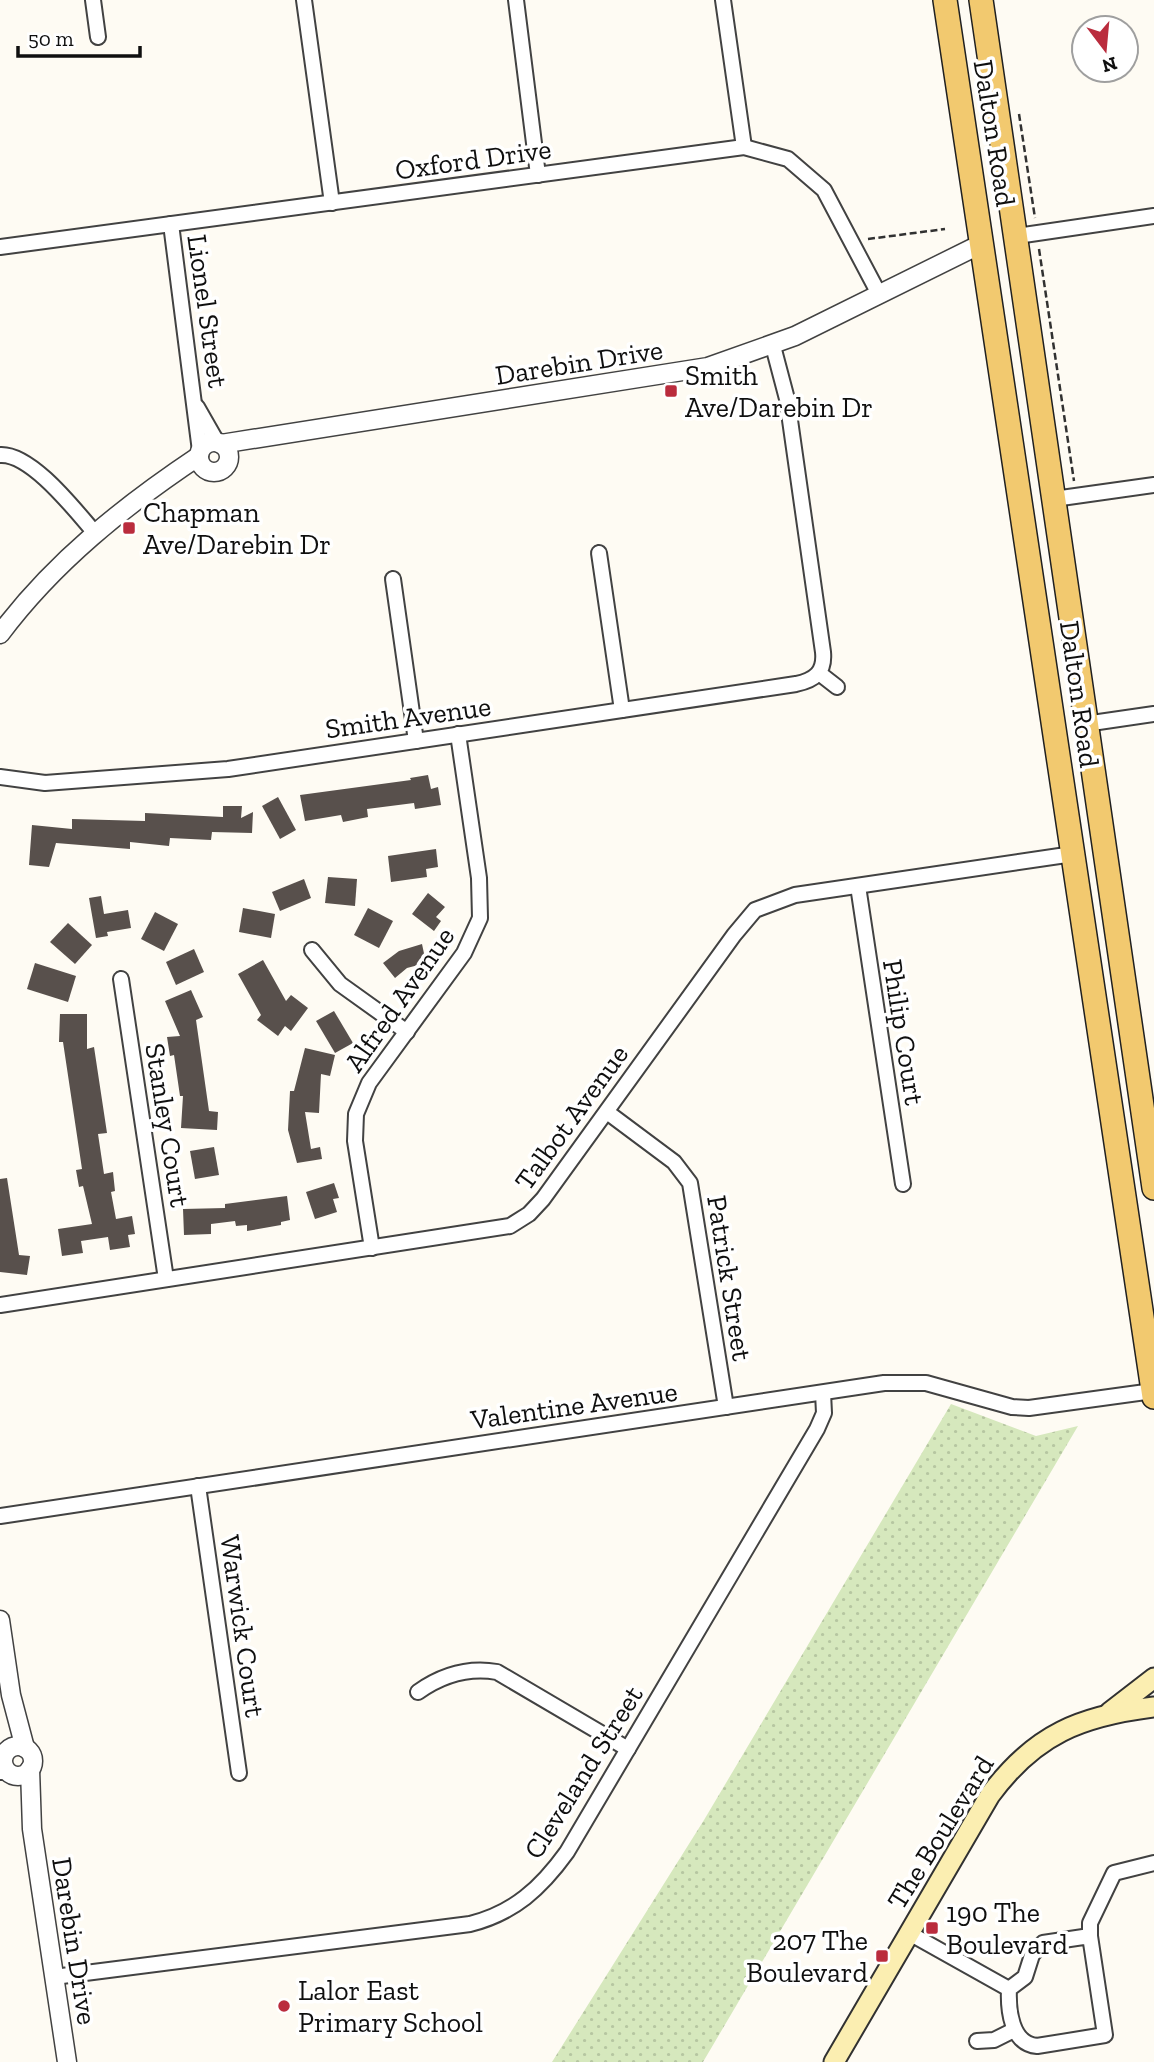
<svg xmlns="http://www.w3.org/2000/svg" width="1154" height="2062" font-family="'Zilla Slab',serif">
	<defs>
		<pattern id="grass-dots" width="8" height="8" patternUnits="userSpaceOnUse" patternTransform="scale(1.75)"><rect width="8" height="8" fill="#d6e8bd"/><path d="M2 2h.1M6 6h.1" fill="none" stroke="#b6c6a1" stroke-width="1.8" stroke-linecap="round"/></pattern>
	</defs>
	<rect width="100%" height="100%" fill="#fefbf3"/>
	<!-- grass -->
	<path fill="url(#grass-dots)" d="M 951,1404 L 1036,1436 L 1078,1426 L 703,2062 L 552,2062 L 704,1820 Z"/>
	<!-- building -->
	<g fill="#58504c">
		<path d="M 428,775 L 431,789 L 438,787 L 441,805 L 415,809 L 414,803 L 367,809 L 368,817 L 343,822 L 341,815 L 305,821 L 300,795 L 411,780 L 410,778 Z"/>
		<path d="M 278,797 L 296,830 L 280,839 L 262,806 Z"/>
		<path d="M 223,806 L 242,806 L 241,818 L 253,812 L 252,833 L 212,832 L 211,840 L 170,838 L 169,846 L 130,842 L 130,849 L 56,843 L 49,867 L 29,865 L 32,825 L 72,829 L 72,819 L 145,821 L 145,813 L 223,817 Z"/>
		<path d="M 436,849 L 438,867 L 426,869 L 427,877 L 391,882 L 388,856 Z"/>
		<path d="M 328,877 L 357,879 L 355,906 L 325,903 Z"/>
		<path d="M 304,879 L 311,898 L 280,911 L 272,892 Z"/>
		<path d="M 428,893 L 445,907 L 436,917 L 441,921 L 434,931 L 412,914 Z"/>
		<path d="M 101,896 L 104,914 L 128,910 L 131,928 L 107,932 L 108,936 L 96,938 L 89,898 Z"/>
		<path d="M 243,908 L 275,914 L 271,938 L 239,932 Z"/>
		<path d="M 368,908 L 393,921 L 379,948 L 354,935 Z"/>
		<path d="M 155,912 L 178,924 L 164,951 L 141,939 Z"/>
		<path d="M 68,923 L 92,945 L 75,964 L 50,942 Z"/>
		<path d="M 422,944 L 426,963 L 407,968 L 395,978 L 383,963 L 399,951 Z"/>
		<path d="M 194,949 L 204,972 L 176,985 L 166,962 Z"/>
		<path d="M 263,960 L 286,1001 L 291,995 L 308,1008 L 291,1031 L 285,1026 L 278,1036 L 257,1020 L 261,1015 L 238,974 Z"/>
		<path d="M 35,963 L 76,976 L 68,1002 L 27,989 Z"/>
		<path d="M 191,990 L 203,1017 L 196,1020 L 209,1111 L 218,1112 L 217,1130 L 181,1128 L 183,1096 L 180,1096 L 174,1055 L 170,1056 L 167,1037 L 180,1036 L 165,1001 Z"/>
		<path d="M 334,1011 L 353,1043 L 335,1053 L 316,1021 Z"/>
		<path d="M 60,1014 L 87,1014 L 87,1049 L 94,1047 L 107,1133 L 98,1134 L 104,1174 L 113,1172 L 115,1191 L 111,1192 L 116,1219 L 132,1216 L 135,1234 L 128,1235 L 130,1247 L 110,1250 L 108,1237 L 81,1241 L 83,1253 L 62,1256 L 58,1229 L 92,1224 L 83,1186 L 79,1187 L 76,1170 L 82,1169 L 63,1042 L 59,1042 Z"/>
		<path d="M 305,1048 L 335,1055 L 330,1076 L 321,1074 L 319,1113 L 305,1112 L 311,1149 L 320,1147 L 322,1159 L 297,1163 L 288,1130 L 290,1091 L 294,1091 Z"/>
		<path d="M 214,1147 L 219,1175 L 195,1179 L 190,1151 Z"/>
		<path d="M 7,1178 L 19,1255 L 30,1256 L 27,1275 L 0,1272 L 0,1179 Z"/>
		<path d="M 334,1183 L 339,1198 L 333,1199 L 337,1212 L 315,1219 L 306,1192 Z"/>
		<path d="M 287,1196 L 290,1220 L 281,1222 L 281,1225 L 247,1231 L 247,1225 L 236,1226 L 235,1221 L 211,1224 L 211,1234 L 184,1235 L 183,1209 L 225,1208 L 225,1204 Z"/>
	</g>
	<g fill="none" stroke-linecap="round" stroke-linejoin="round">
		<defs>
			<g id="minor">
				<path d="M 93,0 L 98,37"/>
				<path d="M 304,0 L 332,203"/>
				<path d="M 516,0 L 538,175"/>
				<path d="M 723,0 L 744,147"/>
				<path d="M 171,224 L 200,451"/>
				<path d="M 1017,236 L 1154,216"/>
				<path d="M 0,247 L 744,147 L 788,159 L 824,190 L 879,294"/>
				<path d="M 197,407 L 217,442"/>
				<path d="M 0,455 C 31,453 75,510 95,533"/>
				<path d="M 1054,499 L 1154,485"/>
				<path d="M 599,553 L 622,710"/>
				<path d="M 393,579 L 416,741"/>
				<path d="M 819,673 L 837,687"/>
				<path d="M 1085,724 L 1154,714"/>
				<path d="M 0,777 L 45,783 L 228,769 L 796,684 C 815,680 825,672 823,652 L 787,399 L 773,346"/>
				<path d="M 858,886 L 903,1184"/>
				<path d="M 312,950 L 340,984 L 407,1032"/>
				<path d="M 121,979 L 166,1279"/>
				<path d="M 607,1112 L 674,1162 L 690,1183 L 726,1407"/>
				<path d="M 372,1248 L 355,1141 L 356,1114 L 369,1083 L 464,953 L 480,918 L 479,878 L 458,734"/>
				<path d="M 0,1305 L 510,1226 L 529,1214 L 543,1199 L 734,935 L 755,910 L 795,895 L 1073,854"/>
				<path d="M 198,1486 L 239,1773"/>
				<path d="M 0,1516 L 884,1383 L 926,1383 L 1012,1407 L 1029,1408 L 1153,1391"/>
				<path d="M 418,1692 C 442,1675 468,1667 497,1672 L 628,1749"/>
				<path d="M 0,1758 L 3,1757"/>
				<path d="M 0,1772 L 8,1772"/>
				<path d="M 909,1933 L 1009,1989 C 1008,2009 1011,2044 1037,2046 L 1105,2035 L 1090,1936 L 1043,1943 L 1032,1955 L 1025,1977 L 1009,1989"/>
				<path d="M 1090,1936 L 1090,1923 L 1114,1873 L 1154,1863"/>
				<path d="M 54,1977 L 470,1924 C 514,1913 541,1888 567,1852 L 817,1429 L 824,1413 L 823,1393"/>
				<path d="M 977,2041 L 994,2040 L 1014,2030"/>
			</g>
			<g id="tertiary">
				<circle cx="214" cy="457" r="15"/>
				<path d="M 221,444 L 708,367 L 795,336 L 983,243"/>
				<path d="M 0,634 C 54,562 124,506 199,456"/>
				<path d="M 0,1620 L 11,1695 L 25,1748"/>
				<circle cx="18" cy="1761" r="15"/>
				<path d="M 30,1769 L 32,1829 L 67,2062"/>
			</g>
			<g id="secondary">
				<path d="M 1110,1712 L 1154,1678"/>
				<path d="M 834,2062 L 990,1795 C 1035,1734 1081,1716 1154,1707"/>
			</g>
			<g id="primary">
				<path d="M 945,0 L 1154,1397"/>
				<path d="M 981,0 L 1154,1188"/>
			</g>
		</defs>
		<!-- minor casing -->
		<use href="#minor" stroke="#424242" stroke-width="18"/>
		<!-- tertiary casing -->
		<use href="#tertiary" stroke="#424242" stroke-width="21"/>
		<!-- secondary casing -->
		<use href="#secondary" stroke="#313131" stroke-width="23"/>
		<!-- primary casing -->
		<use href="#primary" stroke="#202020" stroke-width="26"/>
		<!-- path -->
		<g stroke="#313131" stroke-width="2.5" stroke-dasharray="7 3.5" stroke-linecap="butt">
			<path d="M 1019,114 L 1035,218"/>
			<path d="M 868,239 L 945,229"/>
			<path d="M 1039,249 L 1074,481"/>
		</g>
		<!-- minor -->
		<use href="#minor" stroke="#fff" stroke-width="14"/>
		<!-- tertiary -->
		<use href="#tertiary" stroke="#fff" stroke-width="18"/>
		<!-- secondary -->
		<use href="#secondary" stroke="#fbeeb1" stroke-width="19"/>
		<!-- primary -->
		<use href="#primary" stroke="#f2c96f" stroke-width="23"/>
	</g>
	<!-- markers -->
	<g fill="#ba2c3d" stroke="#fff" stroke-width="2.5">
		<rect x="664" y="384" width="14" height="14" rx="3.5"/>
		<rect x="122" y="521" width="14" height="14" rx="3.5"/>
		<rect x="925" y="1921" width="14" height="14" rx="3.5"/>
		<rect x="875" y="1949" width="14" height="14" rx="3.5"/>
		<circle cx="284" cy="2006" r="7"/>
	</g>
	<g text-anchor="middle" stroke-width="7" stroke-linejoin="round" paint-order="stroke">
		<!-- street labels -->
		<g font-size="28" fill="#0f0f0f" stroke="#fff">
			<text transform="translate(995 133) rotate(81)" y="10">Dalton Road</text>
			<text transform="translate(473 159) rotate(-8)" y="10">Oxford Drive</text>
			<text transform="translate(208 311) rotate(82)" y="10">Lionel Street</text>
			<text transform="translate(579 362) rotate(-9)" y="10">Darebin Drive</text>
			<text transform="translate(1080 694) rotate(82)" y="10">Dalton Road</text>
			<text transform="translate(408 717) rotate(-8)" y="10">Smith Avenue</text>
			<text transform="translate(399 999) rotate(-55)" y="10">Alfred Avenue</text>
			<text transform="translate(904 1032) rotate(81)" y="10">Philip Court</text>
			<text transform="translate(571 1117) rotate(-54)" y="10">Talbot Avenue</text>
			<text transform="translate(168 1125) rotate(81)" y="10">Stanley Court</text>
			<text transform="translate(730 1278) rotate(81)" y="10">Patrick Street</text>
			<text transform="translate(574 1405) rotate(-8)" y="10">Valentine Avenue</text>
			<text transform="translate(243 1626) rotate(82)" y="10">Warwick Court</text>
			<text transform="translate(583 1772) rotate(-58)" y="10">Cleveland Street</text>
			<text transform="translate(940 1832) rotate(-58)" y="10">The Boulevard</text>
			<text transform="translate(75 1941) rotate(81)" y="10">Darebin Drive</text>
		</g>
		<!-- poi labels -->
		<g font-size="28" fill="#0f0f0f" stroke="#fff" text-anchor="start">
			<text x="685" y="385">Smith<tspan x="685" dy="32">Ave/Darebin Dr</tspan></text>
			<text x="143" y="522">Chapman<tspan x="143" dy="32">Ave/Darebin Dr</tspan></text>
			<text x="946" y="1922">190 The<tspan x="946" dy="32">Boulevard</tspan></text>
			<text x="868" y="1950" text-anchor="end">207 The<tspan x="868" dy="32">Boulevard</tspan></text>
			<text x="298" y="2000">Lalor East<tspan x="298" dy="32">Primary School</tspan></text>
		</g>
	</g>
	<!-- north arrow -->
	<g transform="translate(1105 49) rotate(164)"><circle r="33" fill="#ffffff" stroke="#9f9f9f" stroke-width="2"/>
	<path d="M0-5L12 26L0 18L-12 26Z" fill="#ba2c3d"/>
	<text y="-10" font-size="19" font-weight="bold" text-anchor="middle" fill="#0f0f0f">N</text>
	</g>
	<!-- scale -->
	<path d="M18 46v10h122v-10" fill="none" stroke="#0f0f0f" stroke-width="3.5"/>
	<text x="28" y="46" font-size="21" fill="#0f0f0f" stroke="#ffffff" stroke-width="5" paint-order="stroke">50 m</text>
</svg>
